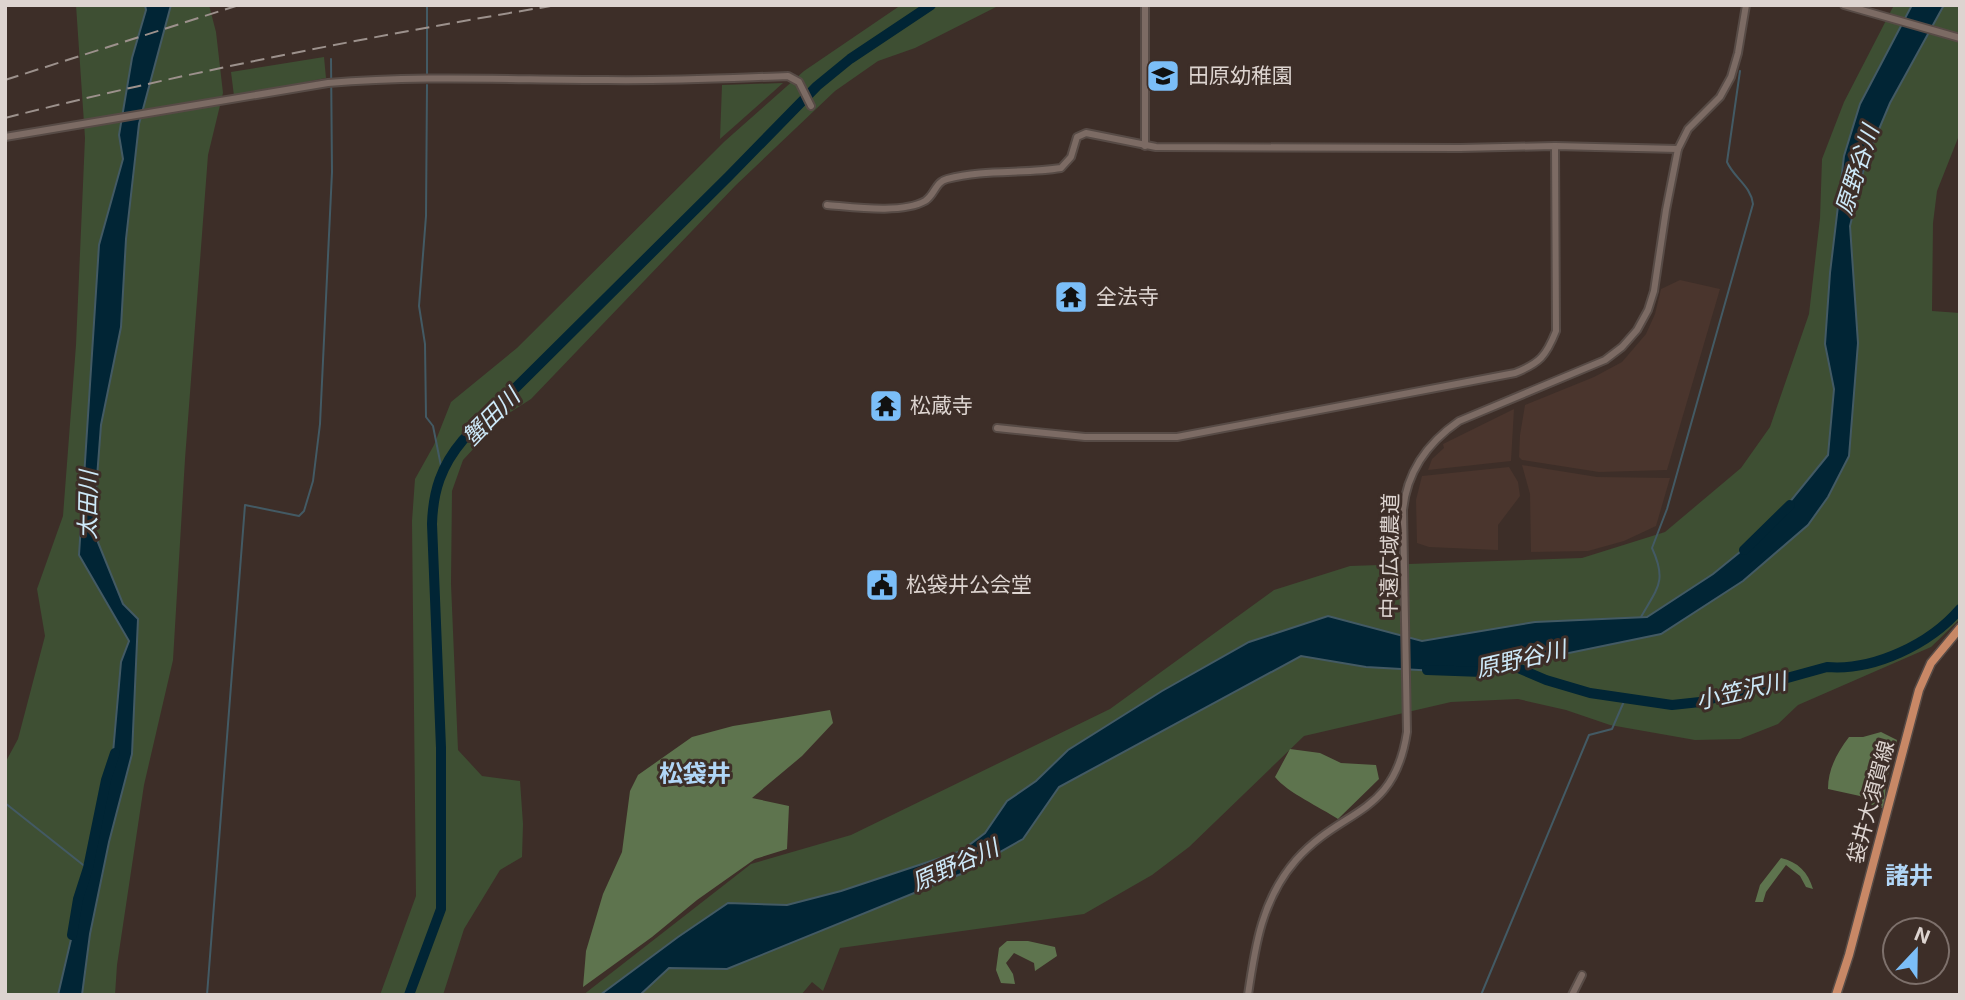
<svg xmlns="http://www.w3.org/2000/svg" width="1965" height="1000" font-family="Inter,'Noto Sans JP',sans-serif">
	<rect width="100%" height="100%" fill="#3d2e28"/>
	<!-- built -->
	<g fill="#4a352d">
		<path d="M 1680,280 L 1720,289 L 1667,470 L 1599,472 L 1522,460 L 1519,457 L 1520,435 L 1525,405 L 1594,377 L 1622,362 L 1646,334 L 1655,314 L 1661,289 Z"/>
		<path d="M 1514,409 L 1511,461 L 1428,470 L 1432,459 L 1444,448 L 1443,444 Z"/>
		<path d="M 1522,465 L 1597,477 L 1670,478 L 1656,526 L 1624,541 L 1588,551 L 1531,552 L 1530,494 Z"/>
		<path d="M 1509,467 L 1518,482 L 1520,496 L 1498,525 L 1498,550 L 1429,547 L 1417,543 L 1416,500 L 1422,476 Z"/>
	</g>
	<!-- green -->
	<g fill="#3e4f33">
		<path d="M 76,5 L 209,5 L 216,32 L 223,93 L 208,155 L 185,459 L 173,660 L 144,785 L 117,965 L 115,995 L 82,995 L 90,934 L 109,842 L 132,754 L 129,640 L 121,662 L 112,764 L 58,995 L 5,995 L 5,763 L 18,739 L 45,636 L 37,589 L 63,516 L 76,345 L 85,138 Z"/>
		<path d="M 901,5 L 1000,5 L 915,48 L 878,61 L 835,91 L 736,185 L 531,399 L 503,417 L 463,460 L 452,491 L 451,584 L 458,750 L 482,776 L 520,781 L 523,824 L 522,857 L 500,870 L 464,929 L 443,995 L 380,995 L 416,896 L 412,521 L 415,479 L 434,445 L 451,402 L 517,348 L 725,141 L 804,71 Z"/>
		<path d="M 1894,5 L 1960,5 L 1960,133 L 1937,191 L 1933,223 L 1932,311 L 1960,313 L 1960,619 L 1931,647 L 1798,705 L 1778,724 L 1740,739 L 1695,740 L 1610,725 L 1566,710 L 1518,699 L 1451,702 L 1304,736 L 1189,847 L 1152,875 L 1084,914 L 840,948 L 823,991 L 812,982 L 801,995 L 583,995 L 751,864 L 851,835 L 1110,709 L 1274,590 L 1350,566 L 1582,558 L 1665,532 L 1741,468 L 1770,427 L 1809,314 L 1820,218 L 1822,159 L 1844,102 Z"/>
		<path d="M 324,57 L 326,78 L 234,96 L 231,72 Z"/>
		<path d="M 783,83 L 720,139 L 722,85 Z"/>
	</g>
	<!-- forest -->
	<g fill="#5e744e">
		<path d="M 830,710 L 833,723 L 802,756 L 752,798 L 789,806 L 787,849 L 755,859 L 697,900 L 652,937 L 583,987 L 586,951 L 603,894 L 622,852 L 630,791 L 638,775 L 692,737 L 733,726 Z"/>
		<path d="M 1881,732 L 1897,740 L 1886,783 L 1884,808 L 1875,807 L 1860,796 L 1828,789 C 1828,769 1837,753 1849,737 L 1863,737 Z"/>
		<path d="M 1290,749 L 1320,753 L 1341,763 L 1376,765 L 1379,779 L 1338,819 C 1320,807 1288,793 1275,777 Z"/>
		<path d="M 1781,858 C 1798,862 1808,872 1813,889 L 1806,887 L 1800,876 L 1786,865 L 1766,892 L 1763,902 L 1755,902 L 1760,885 Z"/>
		<path d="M 1007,941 L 1028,941 L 1055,947 L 1057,956 L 1035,971 L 1034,963 L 1014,953 L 1006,963 L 1013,974 L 1015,984 L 1001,983 L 996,970 L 999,948 Z"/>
	</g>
	<!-- water -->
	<g fill="#012535" stroke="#435a64" stroke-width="2">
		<path d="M 145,5 L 171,5 L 139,124 L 126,239 L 121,327 L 101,425 L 93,530 L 123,604 L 138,619 L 132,754 L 109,842 L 90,934 L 82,995 L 58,995 L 112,764 L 121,662 L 129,641 L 79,555 L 99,245 L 123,159 L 119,135 L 132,58 L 146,10 Z"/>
		<path d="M 1912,5 L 1944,5 L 1890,103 L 1866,160 L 1850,226 L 1858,343 L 1849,456 L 1828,497 L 1808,525 L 1743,581 L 1661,634 L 1501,667 L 1454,672 L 1366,667 L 1301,656 L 1059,787 L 1023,839 L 961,874 L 727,969 L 669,968 L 640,995 L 600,995 L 678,937 L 728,903 L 787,905 L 841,891 L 961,851 L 985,833 L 1007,801 L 1036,781 L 1068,750 L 1162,691 L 1249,642 L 1328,616 L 1422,641 L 1535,622 L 1647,617 L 1713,574 L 1767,530 L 1828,455 L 1834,389 L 1825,344 L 1830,273 L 1844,156 L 1860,104 Z"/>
	</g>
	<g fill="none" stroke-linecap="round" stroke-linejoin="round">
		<!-- stream -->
		<g stroke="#435a64" stroke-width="2">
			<path d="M 427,75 L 427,5"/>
			<path d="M 427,85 L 426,216 L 419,306 L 425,344 L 426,417 L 433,426 L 442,471"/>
			<path d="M 1641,617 C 1658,587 1667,581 1652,548 L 1667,509 L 1753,204 C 1751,186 1734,178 1727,162 L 1740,71"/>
			<path d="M 5,803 L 87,868"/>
			<path d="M 207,995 L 245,505 L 299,516 L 304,511 L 313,481 L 320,424 L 332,172 L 331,59"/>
			<path d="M 1481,995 L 1589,735 L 1612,729 L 1625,699"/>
		</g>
		<!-- river -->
		<g stroke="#012535" stroke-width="10">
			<path d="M 1744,550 L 1790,505"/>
			<path d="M 1511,665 L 1546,680 L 1590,693 L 1672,705 L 1700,702 L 1827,667 C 1874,671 1930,644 1960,609"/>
			<path d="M 1427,670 L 1483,672 L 1515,664"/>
			<path d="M 72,935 L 78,899 L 88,868 L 106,780 L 115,753"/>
			<path d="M 409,995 L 441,909 L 441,748 L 432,524 C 433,491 441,466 463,440 L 729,176 L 817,86 L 850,59 L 931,5"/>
		</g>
		<defs>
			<g id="tertiary">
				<path d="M 1844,5 L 1960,38"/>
				<path d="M 5,137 L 328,83 C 421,75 514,80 606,80 C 667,81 728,78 788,76 L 799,82 L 811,106"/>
				<path d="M 1145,146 L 1145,5"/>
				<path d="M 827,205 C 853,207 902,214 925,201 C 935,195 935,182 947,179 C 984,169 1024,174 1061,168 L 1071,157 L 1077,137 L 1086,133 L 1156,147 L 1460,148 L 1555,146 L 1678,149"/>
				<path d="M 997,428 L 1085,437 L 1177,437 L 1515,373 C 1540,363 1546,356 1556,331 L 1555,146"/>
				<path d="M 1248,995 C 1255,946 1262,899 1296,860 C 1343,807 1394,817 1407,732 L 1403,510 C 1407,471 1427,443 1459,421 L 1605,360 L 1622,347 L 1637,330 L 1648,310 L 1654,291 L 1666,210 L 1678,149 L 1688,129 L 1720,97 L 1731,77 L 1738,53 L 1746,5"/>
				<path d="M 1572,995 L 1582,975"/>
			</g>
			<path id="primary" d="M 1836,995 L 1849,955 L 1919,690 L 1931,663 L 1960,628"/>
		</defs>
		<!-- tertiary casing -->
		<use href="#tertiary" stroke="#574b46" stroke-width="10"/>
		<!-- primary casing -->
		<use href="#primary" stroke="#574b46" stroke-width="11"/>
		<!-- tertiary -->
		<use href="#tertiary" stroke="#7c6b64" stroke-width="6"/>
		<!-- primary -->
		<use href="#primary" stroke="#c88866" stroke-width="8"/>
		<!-- rail -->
		<g stroke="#9c918c" stroke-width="2" stroke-dasharray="14 7" stroke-linecap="butt">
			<path d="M 5,80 L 239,5"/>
			<path d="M 5,118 C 187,72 371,36 557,5"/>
		</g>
	</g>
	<!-- icons -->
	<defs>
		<symbol id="school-square" viewBox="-11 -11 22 22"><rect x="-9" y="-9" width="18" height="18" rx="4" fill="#7bbef8" stroke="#3d2e28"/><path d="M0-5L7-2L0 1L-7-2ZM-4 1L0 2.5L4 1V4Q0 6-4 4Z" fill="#111"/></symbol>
		<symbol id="temple-square" viewBox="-11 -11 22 22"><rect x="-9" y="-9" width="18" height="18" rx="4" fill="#7bbef8" stroke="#3d2e28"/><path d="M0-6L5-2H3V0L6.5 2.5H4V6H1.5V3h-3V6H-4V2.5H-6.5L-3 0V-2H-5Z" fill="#111"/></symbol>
		<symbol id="civic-square" viewBox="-11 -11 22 22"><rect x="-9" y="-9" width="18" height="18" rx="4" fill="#7bbef8" stroke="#3d2e28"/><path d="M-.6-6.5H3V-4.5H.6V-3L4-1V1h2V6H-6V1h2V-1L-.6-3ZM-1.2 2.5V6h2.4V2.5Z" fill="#111"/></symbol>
	</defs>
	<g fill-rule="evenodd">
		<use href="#school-square" x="1144" y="57" width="38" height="38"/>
		<use href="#temple-square" x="1052" y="278" width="38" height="38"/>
		<use href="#temple-square" x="867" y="387" width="38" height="38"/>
		<use href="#civic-square" x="863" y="566" width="38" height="38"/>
	</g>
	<g text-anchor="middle" stroke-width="6" stroke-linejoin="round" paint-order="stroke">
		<!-- poi labels -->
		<g font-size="21" fill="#ddd4d0" stroke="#3d2e28" text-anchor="start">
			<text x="1188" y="83">田原幼稚園</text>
			<text x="1096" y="304">全法寺</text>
			<text x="910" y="413">松蔵寺</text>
			<text x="906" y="592">松袋井公会堂</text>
		</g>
		<!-- street labels -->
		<g font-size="21" fill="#ddd4d0" stroke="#3d2e28">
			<text transform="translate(1390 556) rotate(-89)" y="7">中遠広域農道</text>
			<text transform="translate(1871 802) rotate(-75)" y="7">袋井大須賀線</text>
		</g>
		<!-- water labels -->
		<g font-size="23" font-style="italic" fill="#cde9f9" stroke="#3d2e28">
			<text transform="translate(1857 170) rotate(-72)" y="8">原野谷川</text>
			<text transform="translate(491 417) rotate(-45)" y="8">蟹田川</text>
			<text transform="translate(88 505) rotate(-89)" y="8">太田川</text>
			<text transform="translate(1521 659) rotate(-13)" y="8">原野谷川</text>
			<text transform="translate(1741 691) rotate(-13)" y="8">小笠沢川</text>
			<text transform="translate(955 865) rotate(-24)" y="8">原野谷川</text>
		</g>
		<!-- quarter labels -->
		<g font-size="24" font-weight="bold" fill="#b1d6f7" stroke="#3d2e28">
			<text x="695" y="782">松袋井</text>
			<text x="1909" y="884">諸井</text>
		</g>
	</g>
	<!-- border -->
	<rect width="1965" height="1000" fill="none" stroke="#ddd4d0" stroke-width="14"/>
	<!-- north arrow -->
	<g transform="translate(1916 951) rotate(22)"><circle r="33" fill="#3d2e28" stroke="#7d706b" stroke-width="2"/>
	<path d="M0-5L12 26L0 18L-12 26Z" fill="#7bbef8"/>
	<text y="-10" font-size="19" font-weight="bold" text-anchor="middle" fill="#ddd4d0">N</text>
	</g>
</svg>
